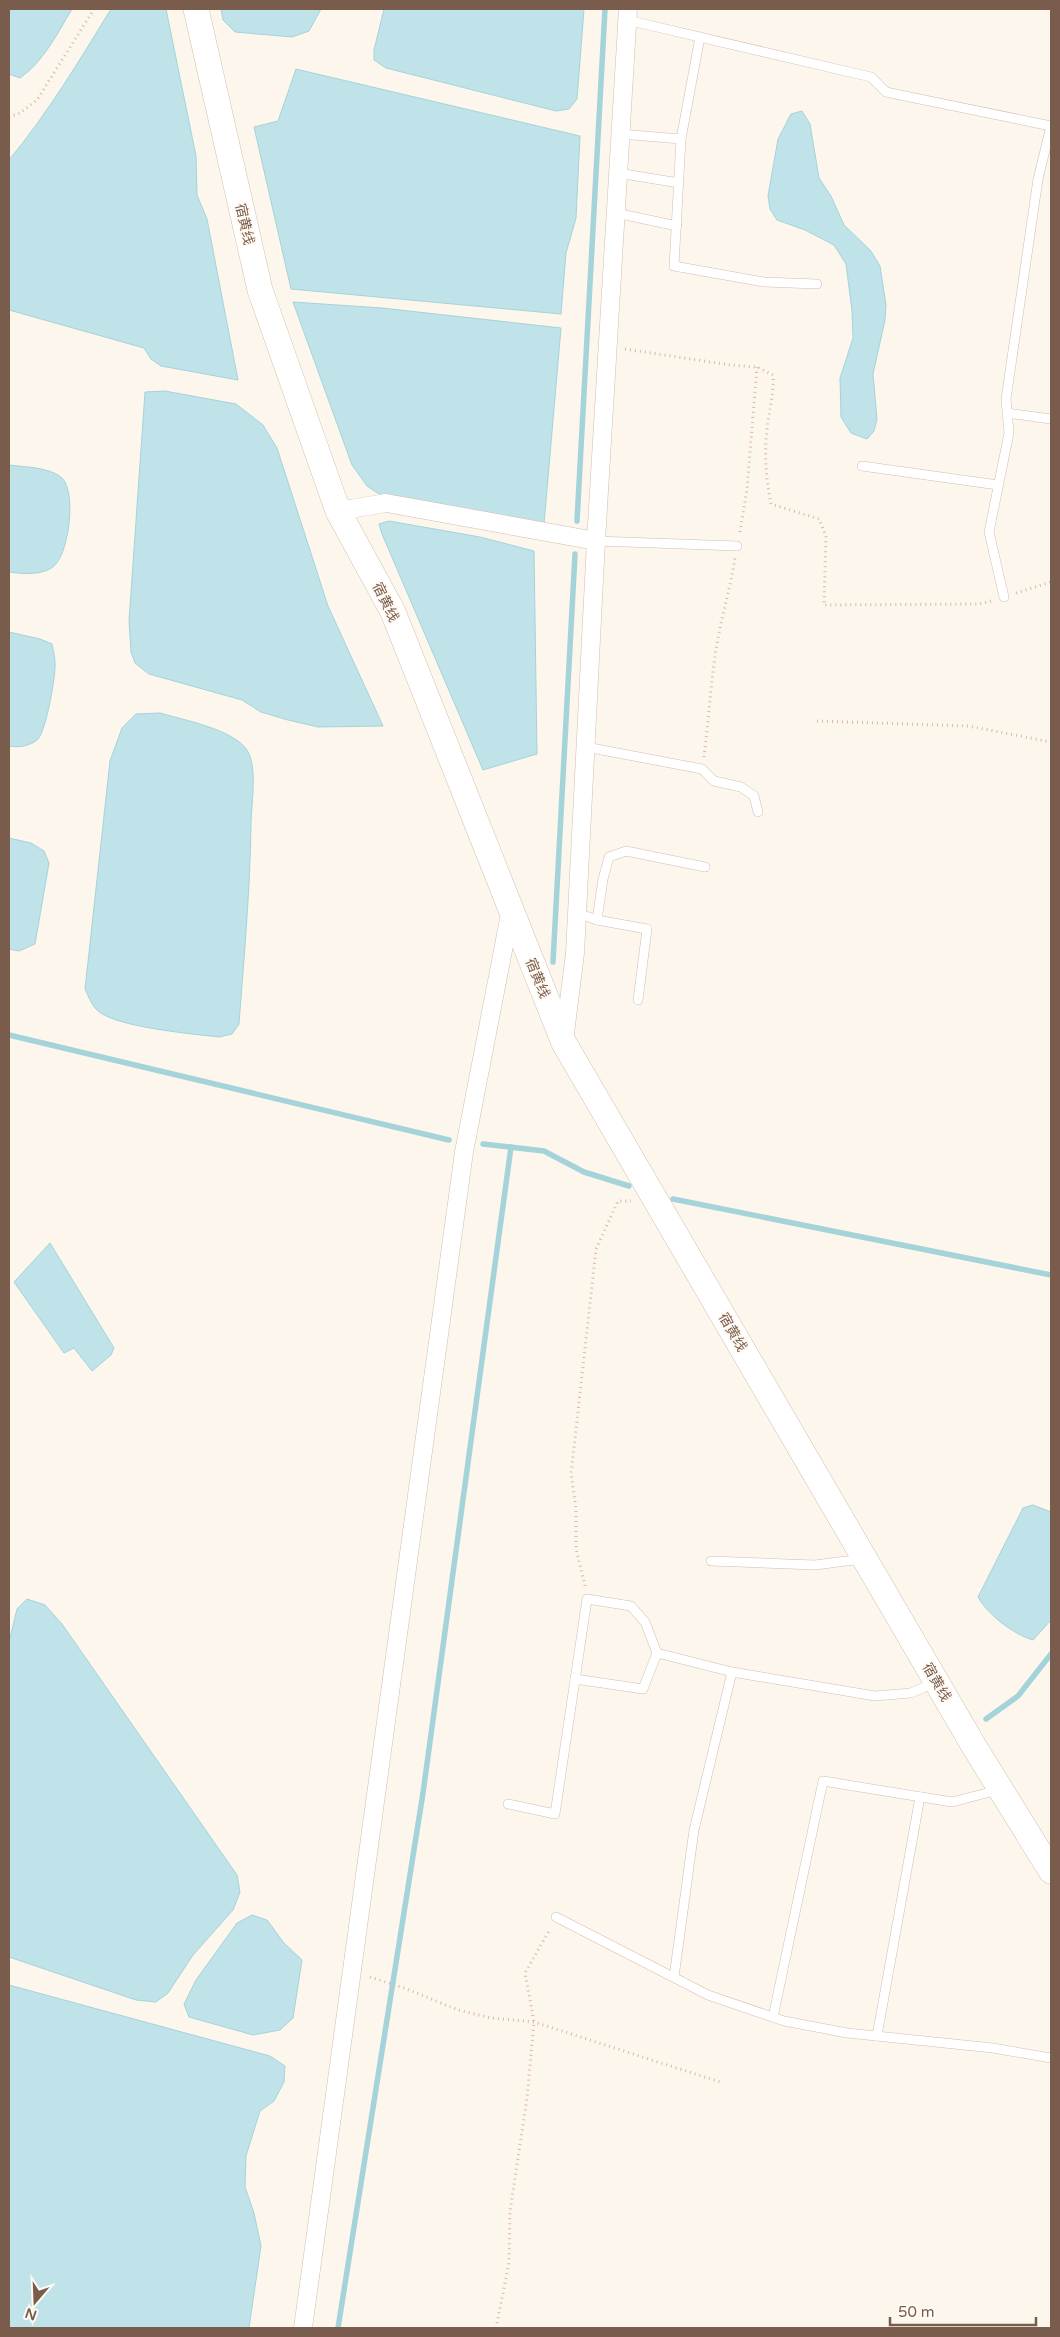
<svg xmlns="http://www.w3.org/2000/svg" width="1060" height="2337" font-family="'Varela Round','Noto Sans SC',sans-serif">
	<rect width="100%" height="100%" fill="#fdf6ec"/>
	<!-- water -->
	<g fill="#bfe3e8" stroke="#a5d3da">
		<path d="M 9,9 L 72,9 C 57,34 44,61 20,78 L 9,74 Z"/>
		<path d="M 111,9 L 166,9 L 196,156 L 197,195 L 207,219 L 238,380 L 161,366 L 151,359 L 144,348 L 9,310 L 9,160 C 48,113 79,61 111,9 Z"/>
		<path d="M 221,9 L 321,9 L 309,31 L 292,37 L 235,32 L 223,20 Z"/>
		<path d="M 384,9 L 584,9 L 577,99 L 569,109 L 556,111 L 386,68 L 374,60 L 374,50 Z"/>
		<path d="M 296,69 L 580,136 L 576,218 L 566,253 L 561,314 L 291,289 L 254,127 L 278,121 Z"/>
		<path d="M 802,111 L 810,124 L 819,178 L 831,196 L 844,225 L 871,251 L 880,266 L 886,305 L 885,320 L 873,374 L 877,419 L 874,431 L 867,439 L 851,433 L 841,417 L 840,378 L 853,338 L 852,311 L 846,264 L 834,245 L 805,230 L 777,220 L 770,209 L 768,196 L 778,139 L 791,114 Z"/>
		<path d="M 293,302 L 382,308 L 561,328 L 544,524 L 379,494 L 367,486 L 352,465 Z"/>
		<path d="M 165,391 L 236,404 L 263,425 L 277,448 L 328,606 L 383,726 L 318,727 L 288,720 L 261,712 L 242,700 L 149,674 L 135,663 L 131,652 L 129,621 L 145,392 Z"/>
		<path d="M 9,465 C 24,467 48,467 61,477 C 77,491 69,549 56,564 C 46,576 22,574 9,572 Z"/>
		<path d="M 389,521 L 480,537 L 534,551 L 537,754 L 483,770 L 382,534 L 379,524 Z"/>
		<path d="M 9,632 L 40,639 L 52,644 C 53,650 55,657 55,663 C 56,675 46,731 38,739 C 31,746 18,748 9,746 Z"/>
		<path d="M 160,713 C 183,720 233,729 247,750 C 258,767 251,806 251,825 C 250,892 244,957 239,1024 L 232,1034 L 219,1037 C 194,1034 111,1027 96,1009 C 91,1004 88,995 85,989 L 110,761 L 122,728 L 136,714 Z"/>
		<path d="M 9,838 L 31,843 L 44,851 L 49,863 L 35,944 L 19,951 L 9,949 Z"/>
		<path d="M 50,1243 L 114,1348 L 111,1355 L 92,1371 L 74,1348 L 64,1353 L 14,1282 Z"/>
		<path d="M 1033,1505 L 1051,1512 L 1051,1620 L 1033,1640 C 1013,1634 988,1615 978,1597 L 1023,1508 Z"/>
		<path d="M 27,1599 L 45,1605 L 62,1624 L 237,1875 L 240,1892 L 233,1910 L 193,1955 L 168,1993 L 156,2002 L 136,2000 L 9,1957 L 9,1642 L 17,1609 Z"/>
		<path d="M 252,1915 L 267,1920 L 284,1943 L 302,1960 L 293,2018 L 280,2030 L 253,2035 L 189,2017 L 184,2004 L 196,1980 L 237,1923 Z"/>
		<path d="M 9,1985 L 270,2056 L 285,2066 L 284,2082 L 274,2101 L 260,2111 L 246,2156 L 245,2187 L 254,2213 L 261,2246 L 249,2328 L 9,2328 Z"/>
	</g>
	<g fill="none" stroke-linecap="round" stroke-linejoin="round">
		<!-- stream -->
		<g stroke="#a5d3da" stroke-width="5.5">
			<path d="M 577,521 L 605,9"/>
			<path d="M 553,962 L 575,554"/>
			<path d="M 9,1035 L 449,1140"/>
			<path d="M 483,1144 L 544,1151 L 584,1172 L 629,1186"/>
			<path d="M 673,1199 L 1051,1275"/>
			<path d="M 986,1719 L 1018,1696 L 1051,1654"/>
			<path d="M 338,2328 L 423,1793 L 511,1147"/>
		</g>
		<defs>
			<g id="lane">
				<path d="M 627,20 L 871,77 L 886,92 L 905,96 L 1051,126"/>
				<path d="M 700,37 L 681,139 L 674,266 L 764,282 L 817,284"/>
				<path d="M 620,134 L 681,139"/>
				<path d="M 618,173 L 679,183"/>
				<path d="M 616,213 L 677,226"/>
				<path d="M 1007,413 L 1051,419"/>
				<path d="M 862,466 L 998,485"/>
				<path d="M 596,541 L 737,546"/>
				<path d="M 1004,597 L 989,532 L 1009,433 L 1006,399 L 1038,179 L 1051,126"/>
				<path d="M 586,747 L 702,769 L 714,781 L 741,787 L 754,796 L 758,812"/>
				<path d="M 577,913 L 597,920 L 647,929 L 638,1000"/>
				<path d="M 597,920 L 603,879 L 609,857 L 626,851 L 705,867"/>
				<path d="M 711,1561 L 815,1565 L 862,1559"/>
				<path d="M 575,1679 L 643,1689 L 657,1653"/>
				<path d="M 508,1804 L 555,1814 L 587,1599 L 631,1606 L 645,1622 L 657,1653 L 732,1672 L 875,1696 L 911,1693 L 934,1683"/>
				<path d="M 556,1917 L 708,1995 L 784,2021 L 847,2033 L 993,2048 L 1051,2058"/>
				<path d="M 674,1977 L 694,1830 L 732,1672"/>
				<path d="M 773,2017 L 823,1781 L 952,1802 L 998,1790"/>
				<path d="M 877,2036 L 920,1797"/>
			</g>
			<g id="street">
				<path d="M 338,511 L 386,503 L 596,541"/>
				<path d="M 564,1041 L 575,953 L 596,541 L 628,9"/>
				<path d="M 303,2328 L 464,1152 L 511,909"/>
			</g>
			<path id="secondary" d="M 196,9 L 260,290 L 338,511 L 393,612 L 564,1043 L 975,1748 L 1051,1871"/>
		</defs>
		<!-- lane casing -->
		<use href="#lane" stroke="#d1beb0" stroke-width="10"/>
		<!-- street casing -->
		<use href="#street" stroke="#d1beb0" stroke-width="19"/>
		<!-- secondary casing -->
		<use href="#secondary" stroke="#d6c0b0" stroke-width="26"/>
		<!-- path -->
		<g stroke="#d9b8a5" stroke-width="3" stroke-dasharray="1 4" stroke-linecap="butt">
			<path d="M 9,117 L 20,113 L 37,100 L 94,9"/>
			<path d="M 625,349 L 730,365 L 757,367 L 773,375 C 774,394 769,411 767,429 C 764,454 766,480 771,504 L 819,519 L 826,536 L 824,605 L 979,604 L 991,601"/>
			<path d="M 740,532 L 747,489 L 757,367"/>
			<path d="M 1016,593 L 1051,582"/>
			<path d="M 817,721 L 968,726 L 1051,742"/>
			<path d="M 704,757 C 709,717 711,677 718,638 C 723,611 731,585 735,558"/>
			<path d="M 585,1586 L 576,1549 L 576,1508 L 571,1474 L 596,1249 L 618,1201 L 631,1201"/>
			<path d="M 370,1977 L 407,1989 L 458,2010 L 491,2018 L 534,2022 L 720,2082"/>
			<path d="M 496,2328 L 509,2263 L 510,2211 L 527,2098 L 534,2022 L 525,1973 L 550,1929"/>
		</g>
		<!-- lane -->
		<use href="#lane" stroke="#fff" stroke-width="9"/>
		<!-- street -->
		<use href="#street" stroke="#fff" stroke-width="18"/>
		<!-- secondary -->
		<use href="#secondary" stroke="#fff" stroke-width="25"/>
	</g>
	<g text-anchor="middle" stroke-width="4.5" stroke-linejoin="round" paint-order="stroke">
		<!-- street labels -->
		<g font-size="14" fill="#7a5c4d" stroke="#fffaf3">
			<text transform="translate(245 224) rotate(77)" y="5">宿黄线</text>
			<text transform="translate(386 602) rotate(64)" y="5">宿黄线</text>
			<text transform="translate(538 978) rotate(68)" y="5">宿黄线</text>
			<text transform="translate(733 1332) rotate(60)" y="5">宿黄线</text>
			<text transform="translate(937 1682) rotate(60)" y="5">宿黄线</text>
		</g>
	</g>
	<!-- border -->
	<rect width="1060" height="2337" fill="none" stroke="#7a5c4d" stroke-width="20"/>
	<!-- north arrow -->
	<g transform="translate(35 2302) rotate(199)" stroke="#fffaf3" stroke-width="4" paint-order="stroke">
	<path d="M0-4L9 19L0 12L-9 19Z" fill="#7a5c4d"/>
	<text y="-8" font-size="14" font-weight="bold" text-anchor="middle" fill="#7a5c4d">N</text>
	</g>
	<!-- scale -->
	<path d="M890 2317v8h146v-8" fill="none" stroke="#7a5c4d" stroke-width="2.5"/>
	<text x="898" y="2317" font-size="15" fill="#7a5c4d" stroke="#fffaf3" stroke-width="4" paint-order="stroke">50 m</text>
</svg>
